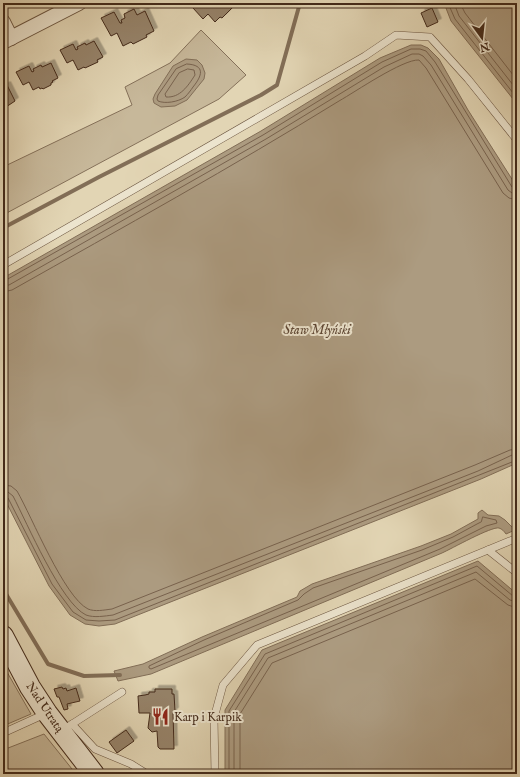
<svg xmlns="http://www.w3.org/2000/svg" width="520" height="777" font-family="'IM FELL English',serif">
	<defs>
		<filter id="shadow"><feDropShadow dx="3.5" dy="-3.5" stdDeviation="0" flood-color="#0004"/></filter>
	</defs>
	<rect width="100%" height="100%" fill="#e2d5b4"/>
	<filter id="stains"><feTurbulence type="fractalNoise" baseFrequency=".005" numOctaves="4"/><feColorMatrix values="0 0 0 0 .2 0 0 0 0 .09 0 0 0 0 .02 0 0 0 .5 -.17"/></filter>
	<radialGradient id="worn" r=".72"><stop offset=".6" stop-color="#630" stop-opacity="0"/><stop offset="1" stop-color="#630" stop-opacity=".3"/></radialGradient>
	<!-- green -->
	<g fill="#c7b89a" stroke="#85715a">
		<path d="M 201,30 L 246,75 L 219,99 L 3,215 L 3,167 L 132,105 L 125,87 L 170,63 Z"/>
		<path d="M 3,665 L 31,714 L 3,726 Z"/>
		<path d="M 44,734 L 76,774 L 3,774 L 3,750 Z"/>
	</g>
	<!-- water -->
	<g fill="#ac9b80" stroke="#826e57">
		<path d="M 444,3 L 517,3 L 517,104 L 451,21 Z"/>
		<path d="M 411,45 L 421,45 L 428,48 L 439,59 L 468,110 L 517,187 L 517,463 L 481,479 L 115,624 L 99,626 L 85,624 L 70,615 L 49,586 L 3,496 L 3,278 L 261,131 L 380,58 Z"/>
		<path d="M 186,59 L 197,60 L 202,65 L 205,73 L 204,79 L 187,100 L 175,106 L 161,107 L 154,103 L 153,99 L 155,94 L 173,66 Z"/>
		<path d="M 482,510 L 488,515 L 499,516 L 505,520 L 515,530 L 506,534 C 504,531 502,529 499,528 C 492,526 451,549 442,553 L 151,674 L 118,681 L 114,671 L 143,664 L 202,637 L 297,597 L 300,591 L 312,584 L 421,546 L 451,534 L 478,519 L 478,513 Z"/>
		<path d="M 478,561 L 517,594 L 517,774 L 225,774 L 225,710 L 262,650 Z"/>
	</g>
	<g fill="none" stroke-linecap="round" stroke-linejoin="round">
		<!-- shore -->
		<g stroke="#78624d" stroke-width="1">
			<path d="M 448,3 L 455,19 L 517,98"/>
			<path d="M 454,3 L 459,16 L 517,90"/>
			<path d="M 460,3 L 465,13 L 517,80"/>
			<path d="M 187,64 C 206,65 202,76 193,87 C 191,90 188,94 185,97 C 178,102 165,104 158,101 L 157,99 L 158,95 L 176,69 Z"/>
			<path d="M 188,69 L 194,70 L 195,75 C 188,86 180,98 166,97 L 165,94 L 179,73 Z"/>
			<path d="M 3,281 L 6,280 L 263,135 L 382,62 L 411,49 L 420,49 L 426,51 L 435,62 L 512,187 L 517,189"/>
			<path d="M 3,286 L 9,285 L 266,139 L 384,67 L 412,54 L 419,54 L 423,56 L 431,65 L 508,190 L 512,193 L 517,194"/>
			<path d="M 3,292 L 12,290 C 122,228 232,167 339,101 C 355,92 403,59 419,60 L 426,68 L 503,193 L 509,198 L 517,200"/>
			<path d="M 3,485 L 11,486 L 17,491 C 32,517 64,597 88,609 C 95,612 104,610 112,609 L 475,465 L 510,450 L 517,449"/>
			<path d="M 3,491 L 8,492 L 13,496 C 27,523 61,603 86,615 C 94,618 105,616 113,615 L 478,471 L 512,455 L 517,455"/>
			<path d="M 3,496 L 8,498 L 52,584 L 73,612 L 86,620 L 99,621 L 115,620 L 517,460"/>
			<path d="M 483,517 L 496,520 L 497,523 L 486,526 L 440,549 L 151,669 L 149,668 L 149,666 L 204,640 L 298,600 L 304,594 L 313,588 L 422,550 L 453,537 L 477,524 L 481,522 Z"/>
			<path d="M 229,774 L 229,711 L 265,654 L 477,566 L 513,596 L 517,597"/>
			<path d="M 234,774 L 234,712 L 268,658 L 476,572 L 510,600 L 517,602"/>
			<path d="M 240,774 L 240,714 L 272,663 L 475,579 L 508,605 L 517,608"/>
		</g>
		<!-- stream -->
		<g stroke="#826e57" stroke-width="4">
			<path d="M 3,228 L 99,177 L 261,95 L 277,85 L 300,3"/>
			<path d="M 3,589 L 48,664 L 84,676 L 120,675"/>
		</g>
	</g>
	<!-- building -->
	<g fill="#96836a" stroke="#432a1a" filter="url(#shadow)">
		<path d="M 198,3 L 208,4 L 235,3 L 230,7 L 232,8 L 222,18 L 220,17 L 215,22 L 208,14 L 203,19 L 193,8 Z"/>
		<path d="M 432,8 L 438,22 L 427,27 L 421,13 Z"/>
		<path d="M 134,9 L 137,15 L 145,11 L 154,31 L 146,35 L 147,37 L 133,44 L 131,42 L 123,46 L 117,33 L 111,36 L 101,18 L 114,12 L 120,23 L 122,23 L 121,20 L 125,18 L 124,14 Z"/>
		<path d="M 94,41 L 103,57 L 97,60 L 98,62 L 85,68 L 84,67 L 78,70 L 73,60 L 67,63 L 60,50 L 73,44 L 76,50 L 78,49 L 77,47 L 85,43 L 86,45 Z"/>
		<path d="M 51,63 L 58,78 L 52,81 L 53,82 L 51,83 L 51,85 L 43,89 L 42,88 L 40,89 L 39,87 L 33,90 L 29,82 L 23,85 L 16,72 L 29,66 L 32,72 L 34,71 L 33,69 L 41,65 L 42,67 Z"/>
		<path d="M 7,85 L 15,101 L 3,109 L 3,87 Z"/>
		<path d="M 62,687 L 63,689 L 66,688 L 67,691 L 76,688 L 80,701 L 67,704 L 68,709 L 64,710 L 59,697 L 57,697 L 54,689 Z"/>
		<path d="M 155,689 L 172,689 L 172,694 L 174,694 L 175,711 L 173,712 L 174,749 L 160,749 L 158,747 L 157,731 L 152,732 L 148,728 L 150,713 L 139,713 L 138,696 L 145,695 L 149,694 L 149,692 L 155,692 Z"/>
		<path d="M 126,730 L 134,741 L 117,753 L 109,742 Z"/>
	</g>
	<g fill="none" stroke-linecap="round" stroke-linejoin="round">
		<defs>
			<g id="lane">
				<path d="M 3,265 L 365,56 L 396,35 L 430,37 L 468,79 L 517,140"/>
				<path d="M 488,550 L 517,573"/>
				<path d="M 72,724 L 95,749 L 131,764 L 147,774"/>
				<path d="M 69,726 L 122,692"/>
				<path d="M 3,733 L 47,713"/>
				<path d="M 215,774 L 214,718 L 223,685 L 257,645 L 517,538"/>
			</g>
			<g id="street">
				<path d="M 3,22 L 11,38"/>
				<path d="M 3,42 L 79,3"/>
			</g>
			<path id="secondary" d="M 3,636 L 30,687 L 47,713 L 94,774"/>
		</defs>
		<!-- lane casing -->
		<use href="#lane" stroke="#6b5540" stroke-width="8"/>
		<!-- street casing -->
		<use href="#street" stroke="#6b5540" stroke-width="16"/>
		<!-- secondary casing -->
		<use href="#secondary" stroke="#432a1a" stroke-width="22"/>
		<!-- lane -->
		<use href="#lane" stroke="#ece4ce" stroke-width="7"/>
		<!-- street -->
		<use href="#street" stroke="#ece4ce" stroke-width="14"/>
		<!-- secondary -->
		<use href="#secondary" stroke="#ece4ce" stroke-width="20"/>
	</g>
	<!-- icons -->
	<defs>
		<symbol id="restaurant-bare" viewBox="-9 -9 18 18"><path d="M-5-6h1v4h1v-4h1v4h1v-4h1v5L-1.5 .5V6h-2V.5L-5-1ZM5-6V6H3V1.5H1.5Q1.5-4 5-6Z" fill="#8f2418" stroke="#ece4ce" stroke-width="2.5" paint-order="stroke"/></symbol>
	</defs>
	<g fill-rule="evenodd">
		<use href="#restaurant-bare" x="148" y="704" width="25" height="25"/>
	</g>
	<g text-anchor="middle" stroke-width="4" stroke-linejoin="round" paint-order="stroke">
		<!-- street labels -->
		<g font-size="12" fill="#432a1a" stroke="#ece4ce">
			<text transform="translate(45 707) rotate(56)" y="4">Nad Utratą</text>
		</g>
		<!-- poi labels -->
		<g font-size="12" fill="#432a1a" stroke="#ece4ce" text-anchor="start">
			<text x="174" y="721">Karp i Karpik</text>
		</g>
		<!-- water labels -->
		<g font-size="13" font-style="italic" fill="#5d4634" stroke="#ece4ce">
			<text x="317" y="334">Staw Młyński</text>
		</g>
	</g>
	<!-- margin -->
	<rect width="520" height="777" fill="none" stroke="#e2d5b4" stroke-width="16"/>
	<rect x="4" y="4" width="512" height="769" fill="none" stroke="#432a1a" stroke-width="2"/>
	<rect x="8" y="8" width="504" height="761" fill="none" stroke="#432a1a"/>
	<!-- north arrow -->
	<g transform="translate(482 38) rotate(165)" stroke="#ece4ce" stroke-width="3" paint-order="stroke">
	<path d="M0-3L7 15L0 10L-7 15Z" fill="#432a1a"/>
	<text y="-6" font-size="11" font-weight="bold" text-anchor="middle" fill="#432a1a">N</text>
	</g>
	<rect width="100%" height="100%" filter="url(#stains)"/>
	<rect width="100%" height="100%" fill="url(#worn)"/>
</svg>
